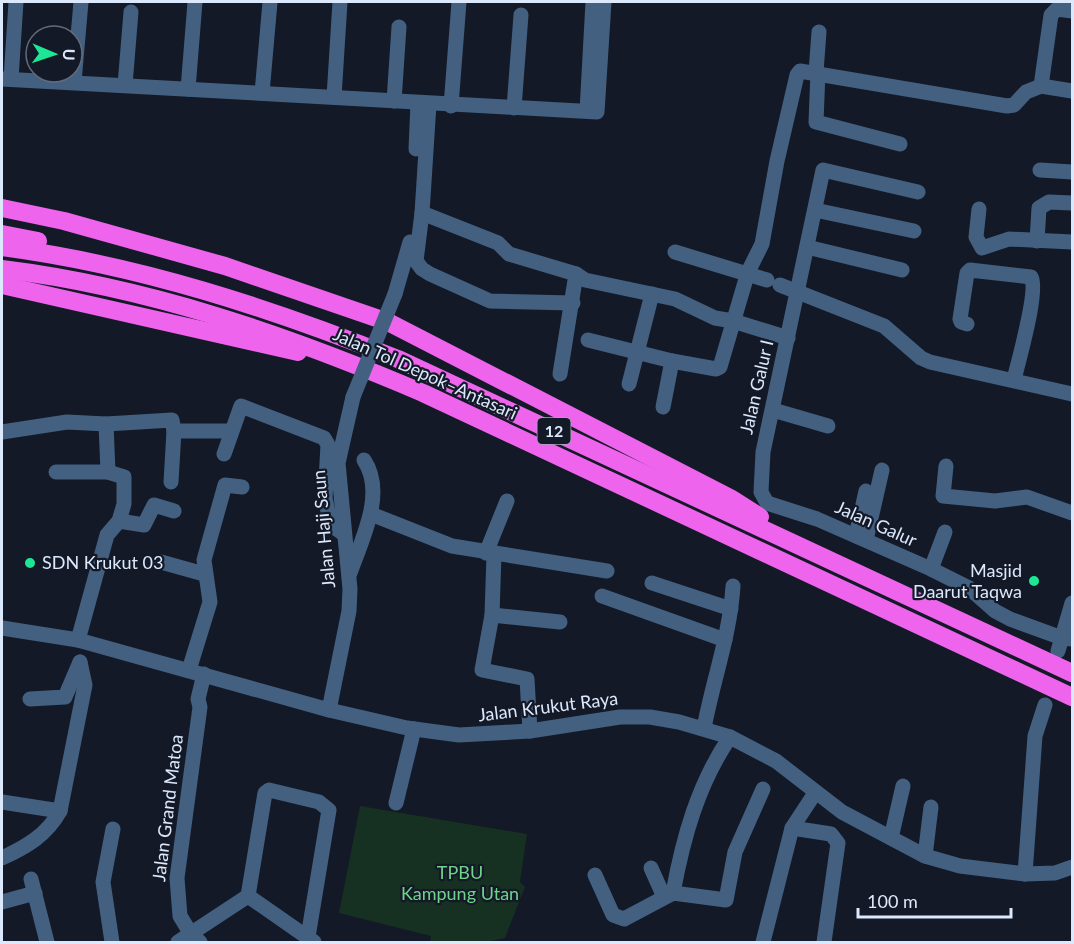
<svg xmlns="http://www.w3.org/2000/svg" width="1074" height="944" font-family="Lato,sans-serif">
	<rect width="100%" height="100%" fill="#131927"/>
	<!-- green -->
	<path fill="#163022" d="M 360,806 L 527,834 L 520,882 L 525,887 L 505,938 L 487,942 L 430,942 L 431,936 L 339,913 Z"/>
	<g fill="none" stroke-linecap="round" stroke-linejoin="round">
		<!-- minor -->
		<g stroke="#436081" stroke-width="15">
			<path d="M 816,72 L 819,32"/>
			<path d="M 818,72 L 816,122 L 900,144"/>
			<path d="M 2,79 L 597,112 L 604,2"/>
			<path d="M 11,79 L 16,2"/>
			<path d="M 74,82 L 81,2"/>
			<path d="M 125,85 L 131,12"/>
			<path d="M 1041,86 L 1051,15 L 1057,9 L 1072,11"/>
			<path d="M 1041,86 L 1072,91"/>
			<path d="M 188,89 L 195,2"/>
			<path d="M 262,93 L 270,2"/>
			<path d="M 334,97 L 340,2"/>
			<path d="M 394,101 L 399,27"/>
			<path d="M 429,104 L 422,213 L 416,261 L 422,269 L 430,274 L 490,301 L 573,303"/>
			<path d="M 451,106 L 459,2"/>
			<path d="M 514,108 L 521,15"/>
			<path d="M 587,111 L 593,2"/>
			<path d="M 416,149 L 418,103"/>
			<path d="M 1040,170 L 1072,172"/>
			<path d="M 918,192 L 823,170 L 763,452 L 761,492 L 767,503 L 817,519 L 931,569 L 969,588 L 995,611 L 1010,619 L 1062,638 L 1072,639"/>
			<path d="M 979,209 L 976,237 L 982,248 L 1009,239 L 1072,242"/>
			<path d="M 815,210 L 914,231"/>
			<path d="M 422,213 L 498,243 L 509,254 L 576,274 L 585,280 L 675,299 L 715,318 L 733,321 L 788,338"/>
			<path d="M 1037,241 L 1039,208 L 1049,202 L 1072,203"/>
			<path d="M 807,247 L 902,270"/>
			<path d="M 675,252 L 767,280"/>
			<path d="M 780,285 L 884,326 L 921,358 L 930,362 L 1072,394"/>
			<path d="M 395,294 L 410,242"/>
			<path d="M 967,324 L 961,322 L 960,319 L 967,273 L 970,270 L 1031,277 C 1039,290 1018,362 1014,380"/>
			<path d="M 588,340 L 672,361 L 663,407"/>
			<path d="M 672,361 L 716,369 L 720,367 L 748,272 L 762,244 L 777,161 L 797,75 L 800,71 L 1007,106 L 1014,105 L 1026,92 L 1041,86"/>
			<path d="M 560,374 L 576,274"/>
			<path d="M 629,384 L 652,294"/>
			<path d="M 773,410 L 828,426"/>
			<path d="M 106,424 L 172,420 L 174,431"/>
			<path d="M 2,432 L 67,422 L 106,424 L 108,472"/>
			<path d="M 224,454 L 241,406 L 324,438 L 328,445 L 325,498 L 331,525 L 344,534"/>
			<path d="M 946,466 L 943,496 L 995,501 L 1027,497 L 1072,513"/>
			<path d="M 56,472 L 108,472 L 124,477 L 124,504 L 119,521 L 107,535 L 78,640"/>
			<path d="M 171,482 L 174,431 L 231,431"/>
			<path d="M 371,514 L 452,546 L 607,571"/>
			<path d="M 119,521 L 144,525 L 154,505 L 174,511"/>
			<path d="M 856,536 L 866,491"/>
			<path d="M 866,540 L 882,470"/>
			<path d="M 486,553 L 507,501"/>
			<path d="M 494,554 L 492,615 L 482,670 L 527,679 L 530,731"/>
			<path d="M 161,562 L 204,574"/>
			<path d="M 931,569 L 945,532"/>
			<path d="M 350,573 C 362,539 386,493 364,460"/>
			<path d="M 652,583 L 731,609"/>
			<path d="M 602,596 L 725,640"/>
			<path d="M 492,615 L 560,622"/>
			<path d="M 2,628 L 78,640 L 329,710 L 407,728 L 459,735 L 530,731 L 620,717 L 650,717 L 679,722 L 730,737 L 776,761 L 842,812 L 925,856 L 960,866 L 1025,874 L 1055,873 L 1072,867"/>
			<path d="M 1058,651 L 1072,603"/>
			<path d="M 189,670 L 210,602 L 204,560 L 225,485 L 242,487"/>
			<path d="M 30,699 L 65,697 L 80,662"/>
			<path d="M 329,710 L 349,611 L 350,589 L 338,463 L 353,397"/>
			<path d="M 704,728 C 713,680 730,635 733,586"/>
			<path d="M 2,802 L 60,811"/>
			<path d="M 396,803 L 414,729"/>
			<path d="M 792,828 L 831,834 L 838,843 L 824,942"/>
			<path d="M 891,838 L 903,786"/>
			<path d="M 925,856 L 931,807"/>
			<path d="M 2,858 C 26,847 47,835 60,811 L 85,685 L 80,662"/>
			<path d="M 651,868 L 664,897"/>
			<path d="M 1025,874 L 1035,736 L 1045,705"/>
			<path d="M 595,875 L 613,915 L 624,919 L 673,893 L 726,900 L 735,852 L 763,789"/>
			<path d="M 31,879 L 47,942"/>
			<path d="M 673,893 C 683,838 698,784 730,737"/>
			<path d="M 248,896 L 265,793 L 269,790 L 319,802 L 329,810 L 308,937"/>
			<path d="M 2,902 L 35,893"/>
			<path d="M 112,942 L 103,882 L 113,829"/>
			<path d="M 178,942 L 248,896 L 314,942"/>
			<path d="M 200,942 L 191,934 L 180,916 L 177,878 L 200,707 L 198,699 L 204,674"/>
			<path d="M 763,942 L 792,828 L 815,793"/>
		</g>
		<!-- highway -->
		<g stroke="#ee64ec" stroke-width="18">
			<path d="M 2,208 L 64,221 L 225,266 L 388,322 L 732,499 L 760,517"/>
			<path d="M 2,234 L 38,241"/>
			<path d="M 2,247 C 139,265 270,308 398,359 L 1072,673"/>
			<path d="M 2,269 C 148,287 287,335 423,393 L 1072,697"/>
			<path d="M 2,285 L 298,352"/>
		</g>
		<!-- minor-bridge -->
		<path stroke="#436081" stroke-width="15" d="M 353,397 L 395,294"/>
	</g>
	<!-- markers -->
	<g fill="#1de795" stroke="#131927" stroke-width="2">
		<circle cx="30" cy="563" r="6"/>
		<circle cx="1034" cy="581" r="6"/>
	</g>
	<g text-anchor="middle" stroke-width="4.5" stroke-linejoin="round" paint-order="stroke">
		<!-- shield labels -->
		<rect fill="#131927" stroke="#a0aabb" stroke-width="1.5" x="537.5" y="418" width="33" height="26" rx="4.5"/>
		<g font-size="16" font-weight="bold" fill="#dce8fb">
			<text x="554" y="437">12</text>
		</g>
		<!-- street labels -->
		<g font-size="18" fill="#dce8fb" stroke="#131927">
			<text transform="translate(425 374) rotate(24)" y="6">Jalan Tol Depok–Antasari</text>
			<text transform="translate(757 387) rotate(-77)" y="6">Jalan Galur I</text>
			<text transform="translate(876 524) rotate(24)" y="6">Jalan Galur</text>
			<text transform="translate(324 529) rotate(-95)" y="6">Jalan Haji Saun</text>
			<text transform="translate(548 707) rotate(-7)" y="6">Jalan Krukut Raya</text>
			<text transform="translate(168 808) rotate(-83)" y="6">Jalan Grand Matoa</text>
		</g>
		<!-- poi labels -->
		<g font-size="18" fill="#dce8fb" stroke="#131927" text-anchor="start">
			<text x="42" y="569">SDN Krukut 03</text>
			<text x="1022" y="577" text-anchor="end">Masjid<tspan x="1022" dy="21">Daarut Taqwa</tspan></text>
		</g>
		<!-- park labels -->
		<g font-size="18" fill="#6fd488" stroke="#131927">
			<text x="460" y="879">TPBU<tspan x="460" dy="21">Kampung Utan</tspan></text>
		</g>
	</g>
	<!-- border -->
	<rect width="1074" height="944" fill="none" stroke="#dce8fb" stroke-width="6"/>
	<!-- north arrow -->
	<g transform="translate(54 54) rotate(92)"><circle r="28" fill="#131927" stroke="#636c7c" stroke-width="1.5"/>
	<path d="M0-4.5L10 22L0 15L-10 22Z" fill="#1de795"/>
	<text y="-9" font-size="16" font-weight="bold" text-anchor="middle" fill="#dce8fb">U</text>
	</g>
	<!-- scale -->
	<path d="M858 908v9h153v-9" fill="none" stroke="#dce8fb" stroke-width="3"/>
	<text x="867" y="908" font-size="18" fill="#dce8fb" stroke="#131927" stroke-width="4.5" paint-order="stroke">100 m</text>
</svg>
